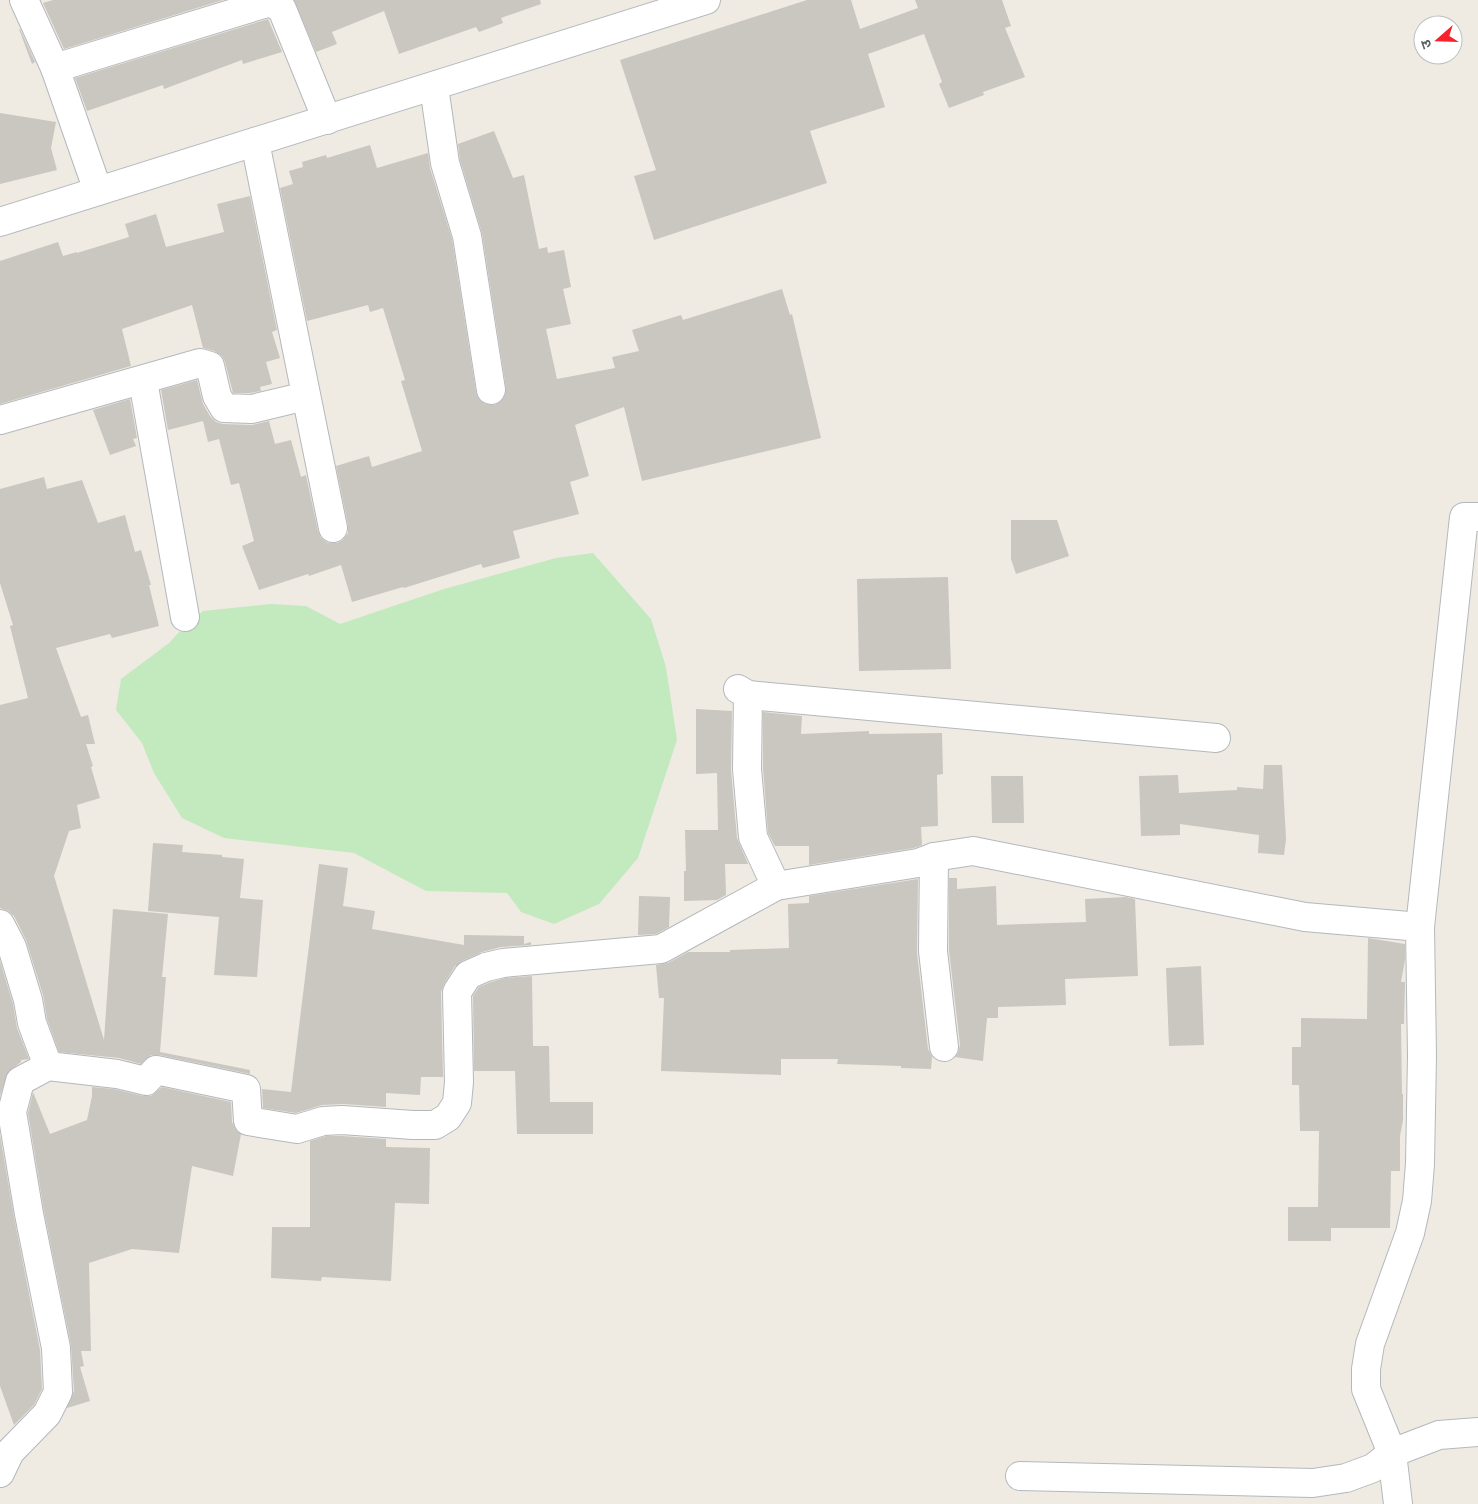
<svg xmlns="http://www.w3.org/2000/svg" width="1478" height="1504" font-family="'PT Sans','Noto Sans Devanagari',sans-serif">
	<rect width="100%" height="100%" fill="#efebe3"/>
	<!-- green -->
	<path fill="#c3e9be" d="M 593,553 L 651,619 L 666,667 L 677,740 L 638,858 L 599,904 L 554,924 L 521,912 L 507,893 L 426,891 L 354,853 L 224,838 L 182,818 L 154,773 L 142,743 L 116,710 L 121,679 L 169,643 L 182,629 L 203,611 L 271,604 L 306,606 L 340,624 L 444,589 L 556,558 Z"/>
	<!-- building -->
	<g fill="#cac6c0">
		<path d="M 53,0 L 223,0 L 64,49 L 43,3 Z"/>
		<path d="M 294,0 L 540,0 L 541,4 L 501,18 L 503,23 L 479,32 L 476,27 L 399,54 L 384,11 L 332,32 L 337,44 L 316,52 Z"/>
		<path d="M 807,0 L 851,0 L 860,29 L 918,8 L 915,0 L 1002,0 L 1011,26 L 1005,28 L 1025,77 L 983,92 L 984,95 L 949,108 L 939,84 L 942,82 L 924,34 L 868,54 L 885,107 L 810,131 L 827,183 L 654,240 L 634,176 L 656,170 L 620,60 Z"/>
		<path d="M 268,19 L 282,52 L 243,64 L 242,60 L 164,89 L 163,85 L 87,111 L 75,78 Z"/>
		<path d="M 19,29 L 20,29 L 35,62 L 32,64 Z"/>
		<path d="M 0,113 L 56,122 L 51,148 L 57,170 L 0,184 Z"/>
		<path d="M 494,131 L 513,178 L 524,175 L 539,249 L 547,247 L 548,253 L 564,250 L 571,287 L 563,289 L 571,324 L 546,329 L 557,379 L 615,368 L 612,357 L 639,351 L 632,330 L 681,315 L 683,320 L 782,289 L 790,315 L 792,314 L 821,438 L 642,481 L 624,407 L 575,425 L 589,476 L 570,482 L 579,514 L 513,531 L 520,558 L 483,568 L 481,564 L 404,588 L 403,587 L 352,602 L 341,565 L 309,576 L 308,574 L 259,590 L 242,546 L 254,541 L 239,483 L 231,485 L 219,439 L 208,442 L 203,421 L 168,430 L 161,390 L 197,380 L 203,404 L 210,416 L 216,422 L 223,424 L 252,425 L 269,421 L 275,444 L 291,440 L 301,477 L 306,475 L 318,531 L 321,538 L 328,543 L 337,543 L 343,540 L 348,533 L 348,525 L 336,466 L 369,456 L 372,467 L 422,451 L 401,381 L 405,380 L 383,308 L 370,312 L 368,305 L 307,321 L 280,188 L 293,184 L 289,171 L 303,167 L 302,162 L 326,155 L 327,158 L 370,145 L 377,168 L 428,153 L 430,168 L 452,239 L 476,392 L 479,399 L 485,404 L 494,405 L 500,402 L 505,396 L 506,388 L 482,233 L 460,160 L 458,144 Z"/>
		<path d="M 250,196 L 277,330 L 272,332 L 280,358 L 266,362 L 272,384 L 260,387 L 261,391 L 250,393 L 233,393 L 225,362 L 222,356 L 214,351 L 203,348 L 192,305 L 122,329 L 131,366 L 0,404 L 0,261 L 58,242 L 63,256 L 77,252 L 77,253 L 129,237 L 125,224 L 156,214 L 166,247 L 224,232 L 217,204 Z"/>
		<path d="M 130,399 L 137,438 L 133,439 L 136,446 L 110,455 L 93,410 Z"/>
		<path d="M 44,477 L 47,489 L 82,480 L 98,523 L 125,515 L 135,552 L 141,550 L 151,585 L 149,585 L 159,626 L 112,638 L 110,634 L 56,648 L 81,717 L 88,715 L 95,744 L 86,744 L 93,766 L 91,767 L 100,798 L 77,805 L 81,828 L 69,831 L 54,876 L 104,1040 L 113,909 L 168,914 L 162,977 L 166,977 L 160,1052 L 250,1070 L 250,1074 L 159,1055 L 151,1055 L 141,1064 L 119,1058 L 59,1052 L 47,1019 L 43,995 L 26,940 L 14,916 L 8,911 L 0,908 L 0,705 L 28,698 L 10,626 L 13,625 L 0,583 L 0,489 Z"/>
		<path d="M 1011,520 L 1057,520 L 1069,556 L 1016,574 L 1011,559 Z"/>
		<path d="M 948,577 L 951,669 L 859,671 L 857,579 Z"/>
		<path d="M 696,709 L 732,711 L 731,770 L 737,838 L 748,864 L 725,864 L 726,895 L 717,900 L 684,901 L 684,871 L 686,871 L 685,830 L 718,830 L 717,773 L 696,774 Z"/>
		<path d="M 763,712 L 802,716 L 801,734 L 869,731 L 869,734 L 942,733 L 943,774 L 937,775 L 938,826 L 921,827 L 922,845 L 914,848 L 809,865 L 809,846 L 775,846 L 768,833 L 763,768 Z"/>
		<path d="M 1264,765 L 1282,765 L 1286,839 L 1284,855 L 1258,853 L 1259,835 L 1180,824 L 1180,835 L 1141,836 L 1139,776 L 1178,775 L 1179,793 L 1237,790 L 1237,787 L 1263,789 Z"/>
		<path d="M 991,776 L 1023,776 L 1024,823 L 992,823 Z"/>
		<path d="M 153,843 L 183,845 L 182,852 L 222,855 L 222,857 L 244,859 L 240,898 L 263,900 L 257,977 L 214,975 L 219,917 L 148,911 Z"/>
		<path d="M 319,864 L 348,868 L 343,906 L 375,911 L 372,929 L 464,945 L 464,935 L 524,936 L 524,944 L 531,942 L 531,945 L 501,947 L 482,952 L 462,961 L 455,966 L 444,984 L 441,992 L 443,1077 L 421,1077 L 420,1095 L 386,1093 L 386,1107 L 343,1104 L 322,1105 L 296,1113 L 263,1108 L 262,1089 L 291,1092 Z"/>
		<path d="M 949,878 L 957,878 L 957,889 L 996,886 L 997,925 L 1086,922 L 1085,899 L 1126,897 L 1135,899 L 1138,976 L 1065,979 L 1066,1005 L 998,1007 L 998,1018 L 987,1018 L 983,1061 L 955,1057 L 958,1053 L 960,1045 L 949,950 Z"/>
		<path d="M 918,879 L 917,953 L 928,1049 L 932,1057 L 931,1069 L 901,1068 L 901,1066 L 837,1064 L 838,1059 L 781,1059 L 781,1075 L 661,1071 L 664,998 L 659,998 L 656,965 L 668,963 L 688,952 L 730,952 L 730,950 L 789,948 L 788,904 L 809,903 L 809,896 Z"/>
		<path d="M 639,896 L 670,897 L 669,927 L 656,934 L 638,935 Z"/>
		<path d="M 1368,938 L 1405,944 L 1405,960 L 1401,982 L 1405,982 L 1404,1024 L 1401,1024 L 1402,1094 L 1403,1094 L 1403,1120 L 1400,1136 L 1400,1171 L 1391,1171 L 1390,1228 L 1331,1228 L 1331,1241 L 1288,1241 L 1288,1207 L 1318,1207 L 1319,1131 L 1300,1131 L 1299,1085 L 1292,1085 L 1292,1047 L 1301,1047 L 1301,1018 L 1367,1019 Z"/>
		<path d="M 0,961 L 13,1004 L 17,1028 L 29,1059 L 21,1060 L 21,1062 L 8,1072 L 0,1096 Z"/>
		<path d="M 1201,966 L 1204,1045 L 1169,1046 L 1166,968 Z"/>
		<path d="M 532,976 L 533,1046 L 549,1046 L 550,1102 L 593,1102 L 593,1134 L 517,1134 L 515,1071 L 474,1071 L 473,996 L 479,987 L 491,982 L 505,978 Z"/>
		<path d="M 92,1087 L 114,1089 L 143,1096 L 151,1096 L 162,1087 L 231,1102 L 232,1122 L 235,1129 L 241,1134 L 233,1176 L 192,1166 L 179,1253 L 132,1249 L 89,1263 L 91,1351 L 81,1351 L 84,1366 L 80,1367 L 90,1401 L 67,1408 L 74,1391 L 71,1345 L 44,1211 L 28,1113 L 33,1092 L 50,1134 L 87,1120 L 92,1096 Z"/>
		<path d="M 0,1135 L 14,1217 L 40,1350 L 42,1389 L 34,1405 L 14,1425 L 0,1386 Z"/>
		<path d="M 326,1136 L 342,1136 L 386,1139 L 386,1147 L 430,1148 L 429,1204 L 395,1203 L 391,1281 L 322,1277 L 321,1281 L 271,1278 L 272,1227 L 310,1227 L 310,1141 Z"/>
	</g>
	<g fill="none" stroke-linecap="round" stroke-linejoin="round">
		<defs>
			<g id="street">
				<path d="M 24,0 L 55,68 L 98,191"/>
				<path d="M 55,68 L 270,2 L 282,9 L 327,120"/>
				<path d="M 434,87 L 445,163 L 467,236 L 491,390"/>
				<path d="M 255,142 L 333,528"/>
				<path d="M 143,381 L 185,617"/>
				<path d="M 0,420 L 200,363 L 210,366 L 217,396 L 224,408 L 252,409 L 306,396"/>
				<path d="M 738,689 L 748,695 L 747,769 L 753,837 L 776,886 L 918,863 L 934,857 L 973,851 L 1305,917 L 1420,927 L 1422,1056 L 1420,1164 L 1417,1201 L 1410,1233 L 1370,1344 L 1366,1369 L 1366,1389 L 1392,1453 L 1398,1504"/>
				<path d="M 748,695 L 1216,738"/>
				<path d="M 934,857 L 933,951 L 944,1047"/>
				<path d="M 0,924 L 12,947 L 28,1000 L 32,1023 L 48,1066 L 117,1074 L 146,1081 L 156,1070 L 246,1089 L 248,1121 L 297,1129 L 323,1121 L 342,1120 L 413,1125 L 435,1125 L 448,1117 L 457,1103 L 459,1082 L 457,992 L 468,975 L 486,967 L 503,963 L 661,949 L 776,886"/>
				<path d="M 1420,927 L 1464,517 L 1478,517"/>
				<path d="M 0,1473 L 10,1452 L 47,1414 L 58,1392 L 56,1348 L 29,1214 L 12,1112 L 20,1081 L 48,1066"/>
				<path d="M 1020,1476 L 1313,1483 L 1346,1478 L 1373,1468 L 1392,1453 L 1439,1435 L 1478,1432"/>
			</g>
			<path id="secondary" d="M 0,222 L 706,0"/>
		</defs>
		<!-- street casing -->
		<use href="#street" stroke="#b4b8bc" stroke-width="30"/>
		<!-- secondary casing -->
		<use href="#secondary" stroke="#b5babf" stroke-width="30"/>
		<!-- street -->
		<use href="#street" stroke="#fff" stroke-width="28"/>
		<!-- secondary -->
		<use href="#secondary" stroke="#fff" stroke-width="28"/>
	</g>
	<!-- north arrow -->
	<g transform="translate(1438 40) rotate(250)"><circle r="24" fill="#ffffff" stroke="#bdc0c1"/>
	<path d="M0-4L9 19L0 12L-9 19Z" fill="#f7222b"/>
	<text y="-8" font-size="14" font-weight="bold" text-anchor="middle" fill="#5b6165">उ</text>
	</g>
</svg>
